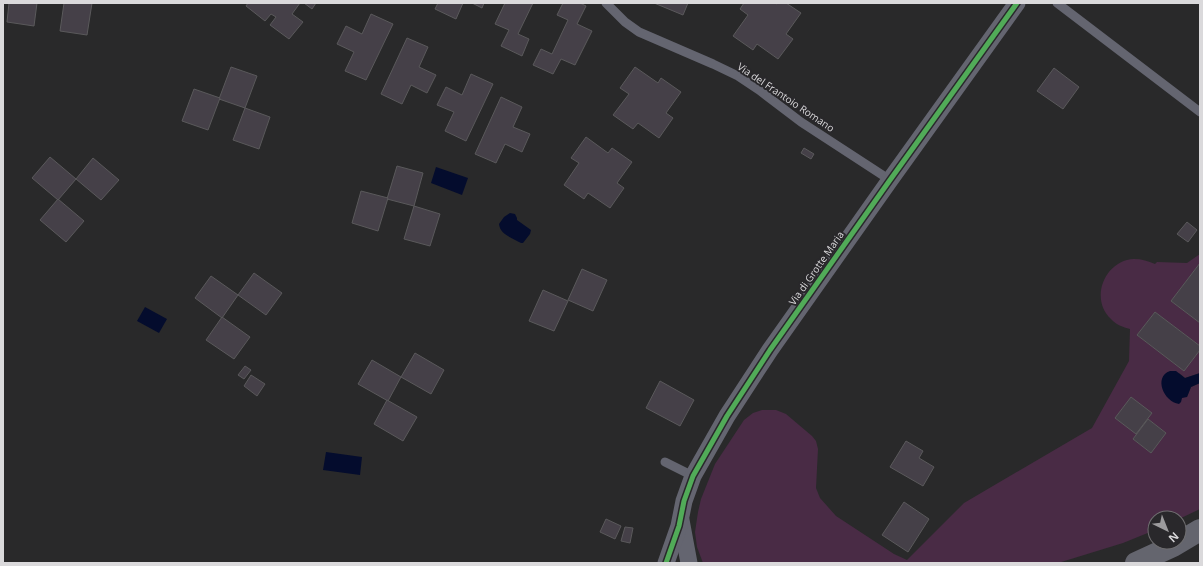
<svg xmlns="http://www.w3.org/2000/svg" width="1203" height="566" font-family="'Open Sans',sans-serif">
	<rect width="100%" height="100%" fill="#29292a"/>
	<!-- green -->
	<path fill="#492b45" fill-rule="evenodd" d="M 1200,254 L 1200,263 L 1171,301 L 1200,323 L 1200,346 L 1155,312 L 1137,335 L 1184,371 L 1200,350 L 1200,373 L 1185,378 L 1179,373 L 1181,399 L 1182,397 L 1187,397 L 1191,387 L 1200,383 L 1200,509 L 1179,519 L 1155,518 L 1155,530 L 1123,543 L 1058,563 L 703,563 L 697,547 L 695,532 L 698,512 L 701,499 L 715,464 L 744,420 L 753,413 L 762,410 L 776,410 L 786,414 L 812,436 L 816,441 L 818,449 L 816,488 L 820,498 L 836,516 L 894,554 L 907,560 L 964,503 L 1092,428 L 1129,361 L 1130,329 C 1123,327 1116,325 1111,319 C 1089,299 1105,260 1134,259 C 1142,259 1148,261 1155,264 L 1157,262 L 1187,263 ZM 1131,398 L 1136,433 L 1115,418 ZM 1148,419 L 1166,433 L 1151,453 L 1133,439 Z"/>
	<!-- water -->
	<g fill="#040c2d">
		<path d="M 436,167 L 468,178 L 462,195 L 431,183 Z"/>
		<path d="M 510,213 L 515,214 L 517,218 L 517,220 L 531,230 L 530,234 L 523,243 L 521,243 C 513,238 500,235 499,224 L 504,217 Z"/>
		<path d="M 145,307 L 167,319 L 159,333 L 137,321 Z"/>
		<path d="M 1170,371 L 1176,371 L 1185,378 L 1200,373 L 1200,383 L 1191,387 L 1187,397 L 1182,398 L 1181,402 L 1179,404 C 1164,402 1153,377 1170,371 Z"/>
		<path d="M 326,452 L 362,457 L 360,475 L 323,470 Z"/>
	</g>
	<!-- building -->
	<g fill="#454048" stroke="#5a595b">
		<path d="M 9,3 L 37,3 L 34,26 L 7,22 Z"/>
		<path d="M 64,3 L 92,3 L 87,35 L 60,31 Z"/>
		<path d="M 248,3 L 300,3 L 292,14 L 303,22 L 289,39 L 270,25 L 276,17 L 271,14 L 265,21 L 246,6 Z"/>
		<path d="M 304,3 L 316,3 L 312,9 Z"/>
		<path d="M 438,3 L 463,3 L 456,19 L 435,9 Z"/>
		<path d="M 472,3 L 484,3 L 482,8 Z"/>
		<path d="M 505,3 L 533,3 L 518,34 L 529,39 L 522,56 L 501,46 L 509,30 L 495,24 Z"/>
		<path d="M 563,3 L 580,3 L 586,6 L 577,24 L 592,31 L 575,65 L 561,59 L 553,74 L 533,65 L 541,49 L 552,54 L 568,20 L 557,15 Z"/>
		<path d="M 654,3 L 688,3 L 683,15 Z"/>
		<path d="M 744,3 L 775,3 L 777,4 L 778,3 L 786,3 L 801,13 L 786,34 L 793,39 L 778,59 L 757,44 L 753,50 L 733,36 L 748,15 L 740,9 Z"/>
		<path d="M 371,14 L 393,24 L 366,80 L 345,71 L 354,52 L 337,44 L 346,26 L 362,34 Z"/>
		<path d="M 407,38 L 428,47 L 419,67 L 436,75 L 427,93 L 411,85 L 402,104 L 381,94 Z"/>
		<path d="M 231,67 L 257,76 L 245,108 L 219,99 Z"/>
		<path d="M 635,67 L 658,83 L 661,78 L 681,92 L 666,113 L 673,118 L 659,138 L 638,123 L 633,129 L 613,115 L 629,94 L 620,88 Z"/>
		<path d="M 1054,68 L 1079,87 L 1063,109 L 1037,91 Z"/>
		<path d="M 471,74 L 493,84 L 466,141 L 445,131 L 454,112 L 437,105 L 446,87 L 462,95 Z"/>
		<path d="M 194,89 L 220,98 L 208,130 L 182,121 Z"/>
		<path d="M 501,97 L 522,107 L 513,127 L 530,134 L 522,152 L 505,144 L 496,163 L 475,154 Z"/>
		<path d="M 245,108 L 270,117 L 259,149 L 233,140 Z"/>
		<path d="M 586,137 L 608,153 L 612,148 L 632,162 L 617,183 L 624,188 L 610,208 L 588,193 L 584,199 L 564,185 L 579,163 L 571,158 Z"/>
		<path d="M 804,148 L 814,154 L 811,159 L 801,153 Z"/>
		<path d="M 50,157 L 76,179 L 58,200 L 32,178 Z"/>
		<path d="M 93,158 L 119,180 L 101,200 L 76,179 Z"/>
		<path d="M 397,166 L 423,173 L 414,206 L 387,199 Z"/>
		<path d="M 361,191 L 388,198 L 378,231 L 352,223 Z"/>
		<path d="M 58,199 L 84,221 L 66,242 L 40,220 Z"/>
		<path d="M 414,206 L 440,214 L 430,246 L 404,239 Z"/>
		<path d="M 1187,222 L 1197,230 L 1188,242 L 1177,234 Z"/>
		<path d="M 1200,263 L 1200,323 L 1171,301 Z"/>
		<path d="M 582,269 L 607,280 L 593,311 L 568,300 Z"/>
		<path d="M 254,273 L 282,293 L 266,315 L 238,295 Z"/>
		<path d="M 211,276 L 238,295 L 222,318 L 195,298 Z"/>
		<path d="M 543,290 L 568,301 L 554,331 L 529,321 Z"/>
		<path d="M 1155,312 L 1200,346 L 1200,350 L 1184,371 L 1137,335 Z"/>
		<path d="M 222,317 L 250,337 L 234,359 L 206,340 Z"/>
		<path d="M 415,353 L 444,370 L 431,394 L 401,377 Z"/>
		<path d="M 372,360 L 401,377 L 388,401 L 358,384 Z"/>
		<path d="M 245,366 L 251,370 L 244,379 L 238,375 Z"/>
		<path d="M 251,375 L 265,384 L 257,396 L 244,386 Z"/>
		<path d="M 660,381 L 694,400 L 680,426 L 646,408 Z"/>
		<path d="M 1131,397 L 1152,413 L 1136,434 L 1115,418 Z"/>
		<path d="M 387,400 L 417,417 L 403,441 L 374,424 Z"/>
		<path d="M 1148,419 L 1166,433 L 1151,453 L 1133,439 Z"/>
		<path d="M 906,441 L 923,451 L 919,458 L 934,467 L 923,486 L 890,467 Z"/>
		<path d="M 904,502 L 929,519 L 908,552 L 882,535 Z"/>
		<path d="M 606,519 L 621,526 L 615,539 L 600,532 Z"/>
		<path d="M 625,527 L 633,528 L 630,543 L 621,541 Z"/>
	</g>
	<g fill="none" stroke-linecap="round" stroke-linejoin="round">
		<!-- service -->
		<g stroke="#646570" stroke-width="9">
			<path d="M 606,3 L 625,22 L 639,32 L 713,64 L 738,76 L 759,90 L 801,122 L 890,180"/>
			<path d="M 1057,3 L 1200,112"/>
			<path d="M 665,462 L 693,476"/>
		</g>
		<!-- minor -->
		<g stroke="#646570" stroke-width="17">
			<path d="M 681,520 L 689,563"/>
			<path d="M 666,563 L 679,526 L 684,501 L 693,476 L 727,416 L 770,350 L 890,180 L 1017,3"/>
		</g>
		<!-- primary -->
		<path stroke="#64656e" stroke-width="22" d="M 1136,563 L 1173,546 L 1200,530"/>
		<defs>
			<path id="cycleway" d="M 666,563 L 679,526 L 684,501 L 693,476 L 727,416 L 770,350 L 890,180 L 1017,3"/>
		</defs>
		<!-- cycleway casing -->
		<use href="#cycleway" stroke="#29282b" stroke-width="8"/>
		<!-- cycleway -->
		<use href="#cycleway" stroke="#51ab58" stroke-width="5"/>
	</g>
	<g text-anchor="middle" stroke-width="4" stroke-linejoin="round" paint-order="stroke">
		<!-- street labels -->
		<g font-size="10" fill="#dad9db" stroke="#29282b">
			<text transform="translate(786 97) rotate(34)" y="4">Via del Frantoio Romano</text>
			<text transform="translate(816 268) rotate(-55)" y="4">Via di Grotte Maria</text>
		</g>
	</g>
	<!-- border -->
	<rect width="1203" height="566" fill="none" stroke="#dad9db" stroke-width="8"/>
	<!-- north arrow -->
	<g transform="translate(1167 530) rotate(137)"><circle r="19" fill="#29282b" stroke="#706f71"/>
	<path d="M0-3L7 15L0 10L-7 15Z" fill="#9c9b9d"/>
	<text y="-6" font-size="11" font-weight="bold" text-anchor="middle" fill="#dad9db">N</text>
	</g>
</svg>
